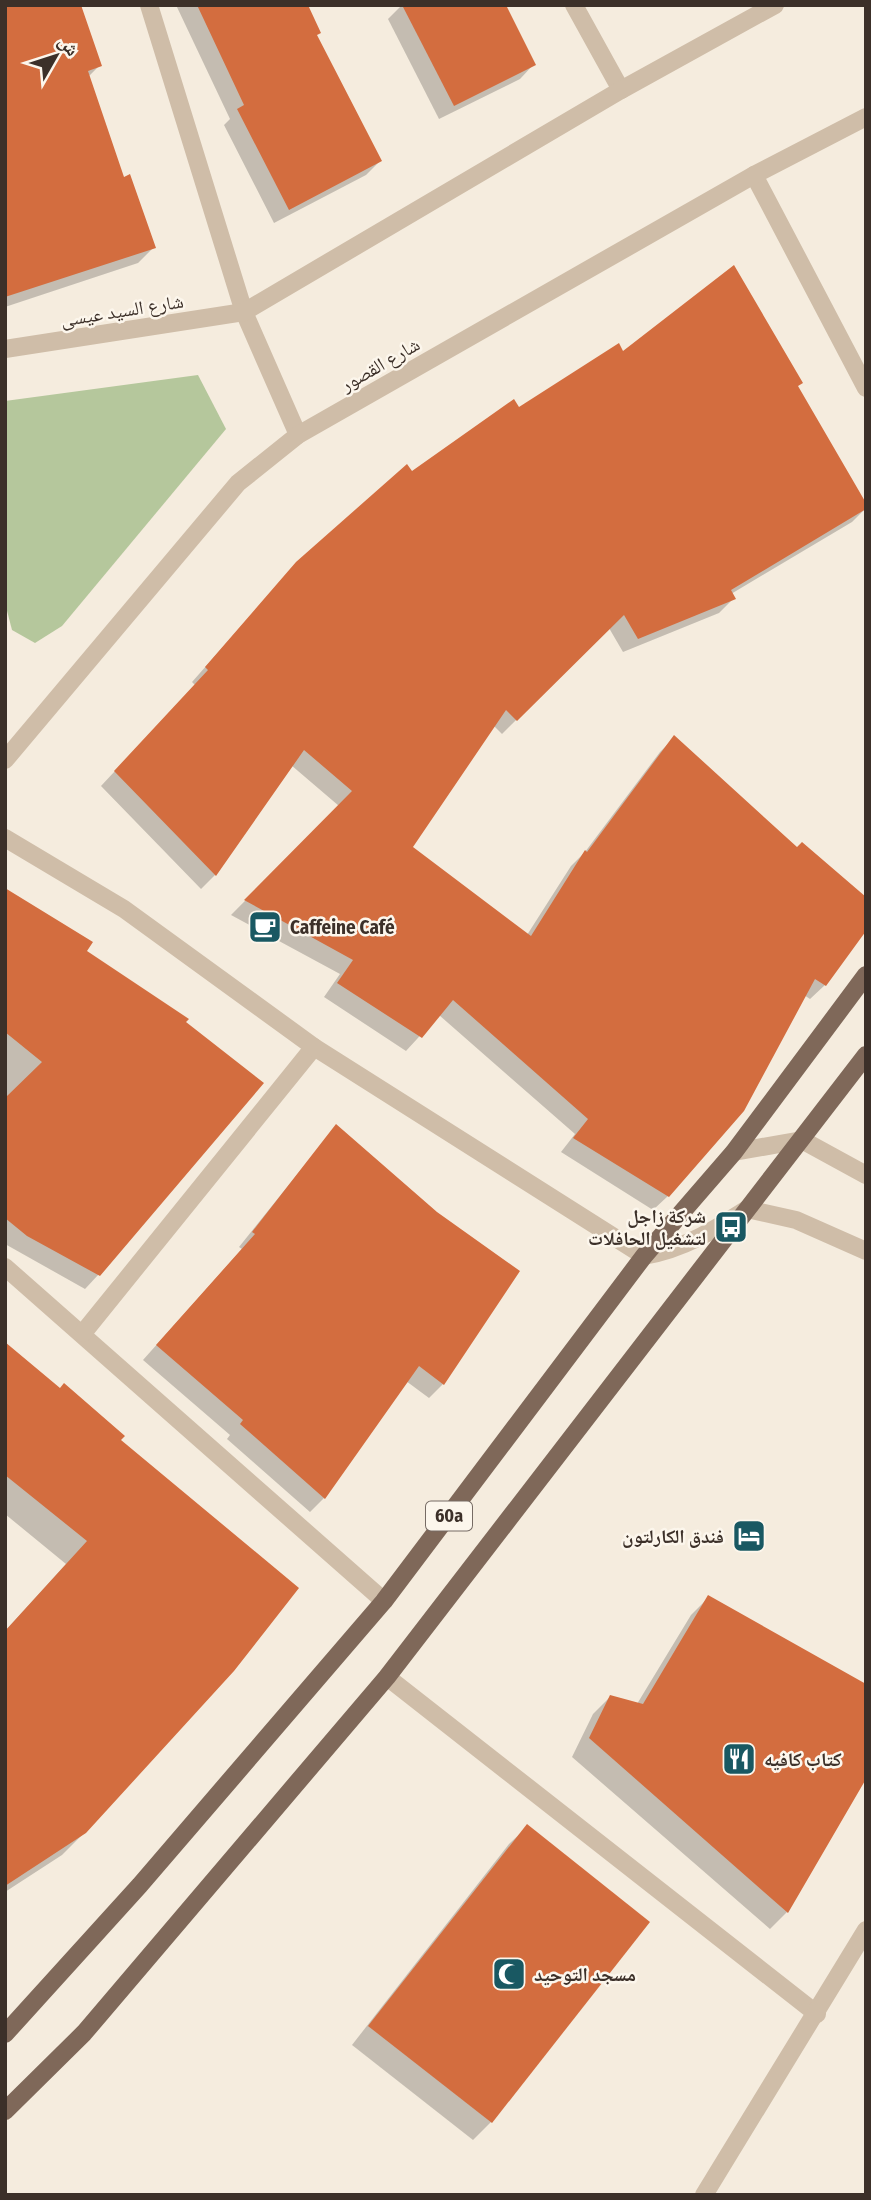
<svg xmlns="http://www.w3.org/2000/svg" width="871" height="2200" font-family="'Fira Sans Condensed','Noto Naskh Arabic',sans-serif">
	<rect width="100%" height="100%" fill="#f5ecde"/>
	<!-- green -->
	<path fill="#b5c79c" d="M 198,375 L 226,429 L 62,626 L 35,643 L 12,630 L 5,603 L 5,401 Z"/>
	<!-- shadow -->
	<g fill="#0003">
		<path d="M 5,5 L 100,65 L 88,77 L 123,179 L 154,247 L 138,263 L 5,307 Z"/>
		<path d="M 176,5 L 306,5 L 316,36 L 380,161 L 366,175 L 274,223 L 224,125 L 230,119 Z"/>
		<path d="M 402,5 L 534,64 L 520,79 L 439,119 L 388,19 Z"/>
		<path d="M 623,353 L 797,386 L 866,508 L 852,522 L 731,594 L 734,598 L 719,613 L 623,652 L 609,628 L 502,734 L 494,726 L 411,848 L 527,935 L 571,866 L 585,852 L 660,752 L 674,738 L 866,928 L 825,985 L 810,999 L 804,995 L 668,1196 L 653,1210 L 561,1152 L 575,1134 L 439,1015 L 406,1051 L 324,997 L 340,974 L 231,915 L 339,806 L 291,765 L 215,875 L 201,889 L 101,786 L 195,685 L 192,682 L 297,563 L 412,473 L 519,410 Z"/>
		<path d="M 5,891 L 84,952 L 99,1274 L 85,1289 L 5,1244 Z"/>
		<path d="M 336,1126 L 436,1214 L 443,1384 L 429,1398 L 406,1381 L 324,1498 L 310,1512 L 227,1439 L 230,1435 L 143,1360 L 242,1249 L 239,1247 Z"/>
		<path d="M 5,1345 L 119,1440 L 85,1832 L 62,1855 L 5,1892 L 5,1631 L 66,1564 L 5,1514 Z"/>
		<path d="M 709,1597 L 787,1912 L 770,1929 L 572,1757 L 593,1714 L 611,1696 L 637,1704 L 691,1615 Z"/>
		<path d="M 527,1827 L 648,1922 L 491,2122 L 473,2140 L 352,2045 L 509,1844 Z"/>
	</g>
	<!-- building -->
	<g fill="#d36d3f">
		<path d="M 5,5 L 81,5 L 102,66 L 88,71 L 124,177 L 130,174 L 156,248 L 5,297 Z"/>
		<path d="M 197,5 L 308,5 L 321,33 L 317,35 L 382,161 L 289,210 L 237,109 L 244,105 Z"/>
		<path d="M 402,5 L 506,5 L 536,65 L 454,106 Z"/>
		<path d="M 734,265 L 803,383 L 798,386 L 866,503 L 866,509 L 731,590 L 736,599 L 638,639 L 624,615 L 517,721 L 506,710 L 413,847 L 531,936 L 585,850 L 587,852 L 674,735 L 797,847 L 802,842 L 866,897 L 866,931 L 826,986 L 815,979 L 744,1111 L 669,1197 L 573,1138 L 588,1119 L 453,1000 L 422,1038 L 337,983 L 353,960 L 244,900 L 352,791 L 304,750 L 216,876 L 114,771 L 208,670 L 205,667 L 296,562 L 407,464 L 412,471 L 514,399 L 519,407 L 619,343 L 623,351 Z"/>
		<path d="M 5,888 L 93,942 L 87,951 L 189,1019 L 186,1022 L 264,1083 L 100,1276 L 27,1236 L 5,1218 L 5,1098 L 42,1062 L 5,1032 Z"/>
		<path d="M 336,1124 L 437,1212 L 520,1271 L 444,1385 L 419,1366 L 325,1499 L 240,1424 L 243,1420 L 156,1345 L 255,1234 L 252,1232 Z"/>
		<path d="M 5,1342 L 60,1388 L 64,1383 L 125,1436 L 121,1440 L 299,1588 L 234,1671 L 86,1833 L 5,1886 L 5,1631 L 87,1541 L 5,1475 Z"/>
		<path d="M 708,1595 L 866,1684 L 866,1779 L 788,1913 L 589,1738 L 610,1695 L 643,1704 Z"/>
		<path d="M 527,1824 L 650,1922 L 492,2123 L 368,2026 Z"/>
	</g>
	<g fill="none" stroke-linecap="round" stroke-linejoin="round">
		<!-- minor -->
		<g stroke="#cfbda8" stroke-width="18">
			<path d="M 149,5 L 244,312 L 298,435"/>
			<path d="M 574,5 L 621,90"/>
			<path d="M 754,175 L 866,388"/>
			<path d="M 5,1267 L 384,1601"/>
			<path d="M 83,1333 L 314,1047"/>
			<path d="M 387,1677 L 817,2014"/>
			<path d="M 704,2195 L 866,1930"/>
		</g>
		<!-- tertiary -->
		<g stroke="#cfbda8" stroke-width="18">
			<path d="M 5,349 L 244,312 L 621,90 L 775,5"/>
			<path d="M 5,760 L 238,483 L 298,435 L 754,175 L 866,117"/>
			<path d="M 5,838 L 124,909 L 314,1047 L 644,1256 C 684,1249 714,1230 747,1209 L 796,1220 L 866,1251"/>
			<path d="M 734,1152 L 802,1140 L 866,1175"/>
		</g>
		<!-- primary -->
		<g stroke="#7f6859" stroke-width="18">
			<path d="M 5,2034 L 140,1885 L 384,1601 L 644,1256 L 734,1152 L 866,975"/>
			<path d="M 5,2111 L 84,2033 L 387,1677 L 866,1055"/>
		</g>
	</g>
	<!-- icons -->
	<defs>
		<symbol id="cafe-square" viewBox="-11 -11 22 22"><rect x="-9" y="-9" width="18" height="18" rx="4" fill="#195862" stroke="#fcf6ec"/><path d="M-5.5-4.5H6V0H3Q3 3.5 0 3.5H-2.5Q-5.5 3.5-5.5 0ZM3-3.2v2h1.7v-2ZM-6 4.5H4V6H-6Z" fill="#fff"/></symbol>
		<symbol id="bus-square" viewBox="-11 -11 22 22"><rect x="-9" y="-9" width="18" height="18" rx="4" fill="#195862" stroke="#fcf6ec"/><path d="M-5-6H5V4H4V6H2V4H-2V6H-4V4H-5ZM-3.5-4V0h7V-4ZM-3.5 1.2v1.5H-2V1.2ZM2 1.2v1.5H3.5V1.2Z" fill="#fff"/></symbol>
		<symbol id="hotel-square" viewBox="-11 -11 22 22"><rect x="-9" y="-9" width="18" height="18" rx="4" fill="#195862" stroke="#fcf6ec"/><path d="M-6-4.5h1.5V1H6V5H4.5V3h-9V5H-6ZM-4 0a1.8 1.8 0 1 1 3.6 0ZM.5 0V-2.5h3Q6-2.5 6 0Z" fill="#fff"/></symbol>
		<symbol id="restaurant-square" viewBox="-11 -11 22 22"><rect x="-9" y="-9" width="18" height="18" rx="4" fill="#195862" stroke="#fcf6ec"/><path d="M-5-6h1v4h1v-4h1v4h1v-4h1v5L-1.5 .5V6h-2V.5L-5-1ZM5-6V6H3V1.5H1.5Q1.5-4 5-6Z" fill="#fff"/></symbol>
		<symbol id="mosque-square" viewBox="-11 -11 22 22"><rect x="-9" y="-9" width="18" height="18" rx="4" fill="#195862" stroke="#fcf6ec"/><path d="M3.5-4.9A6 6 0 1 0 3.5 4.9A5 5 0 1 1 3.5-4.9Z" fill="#fff"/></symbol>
	</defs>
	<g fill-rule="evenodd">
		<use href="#cafe-square" x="246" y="908" width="38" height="38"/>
		<use href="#bus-square" x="712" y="1208" width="38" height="38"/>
		<use href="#hotel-square" x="730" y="1517" width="38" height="38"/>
		<use href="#restaurant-square" x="720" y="1740" width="38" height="38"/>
		<use href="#mosque-square" x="490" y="1955" width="38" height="38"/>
	</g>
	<g text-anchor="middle" stroke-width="5" stroke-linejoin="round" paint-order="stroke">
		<!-- shield labels -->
		<rect fill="#fcf6ec" stroke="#766b64" stroke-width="2" x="426" y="1501.5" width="46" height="29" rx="5"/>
		<g font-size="18" font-weight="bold" fill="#3c3029">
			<text x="449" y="1522">60a</text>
		</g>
		<!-- street labels -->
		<g font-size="19" fill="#3c3029" stroke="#fcf6ec">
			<text transform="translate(122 310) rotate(-9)" y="7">شارع السيد عيسى</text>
			<text transform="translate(380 364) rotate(-30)" y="7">شارع القصور</text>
		</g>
		<!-- poi labels -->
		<g font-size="19" font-weight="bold" fill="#3c3029" stroke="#fcf6ec" text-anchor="start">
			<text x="290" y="934">Caffeine Café</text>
			<text x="706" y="1223" text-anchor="end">شركة زاجل<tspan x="706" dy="22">لتشغيل الحافلات</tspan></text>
			<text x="724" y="1543" text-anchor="end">فندق الكارلتون</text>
			<text x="764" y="1766">كتاب كافيه</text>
			<text x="534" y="1981">مسجد التوحيد</text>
		</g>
	</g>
	<!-- border -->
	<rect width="871" height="2200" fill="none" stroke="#3c3029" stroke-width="14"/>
	<!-- north arrow -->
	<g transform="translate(56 56) rotate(51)" stroke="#fcf6ec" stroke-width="5" paint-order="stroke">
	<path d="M0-5L12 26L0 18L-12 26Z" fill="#3c3029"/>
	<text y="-10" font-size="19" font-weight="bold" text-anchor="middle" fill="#3c3029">ش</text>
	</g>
</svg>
